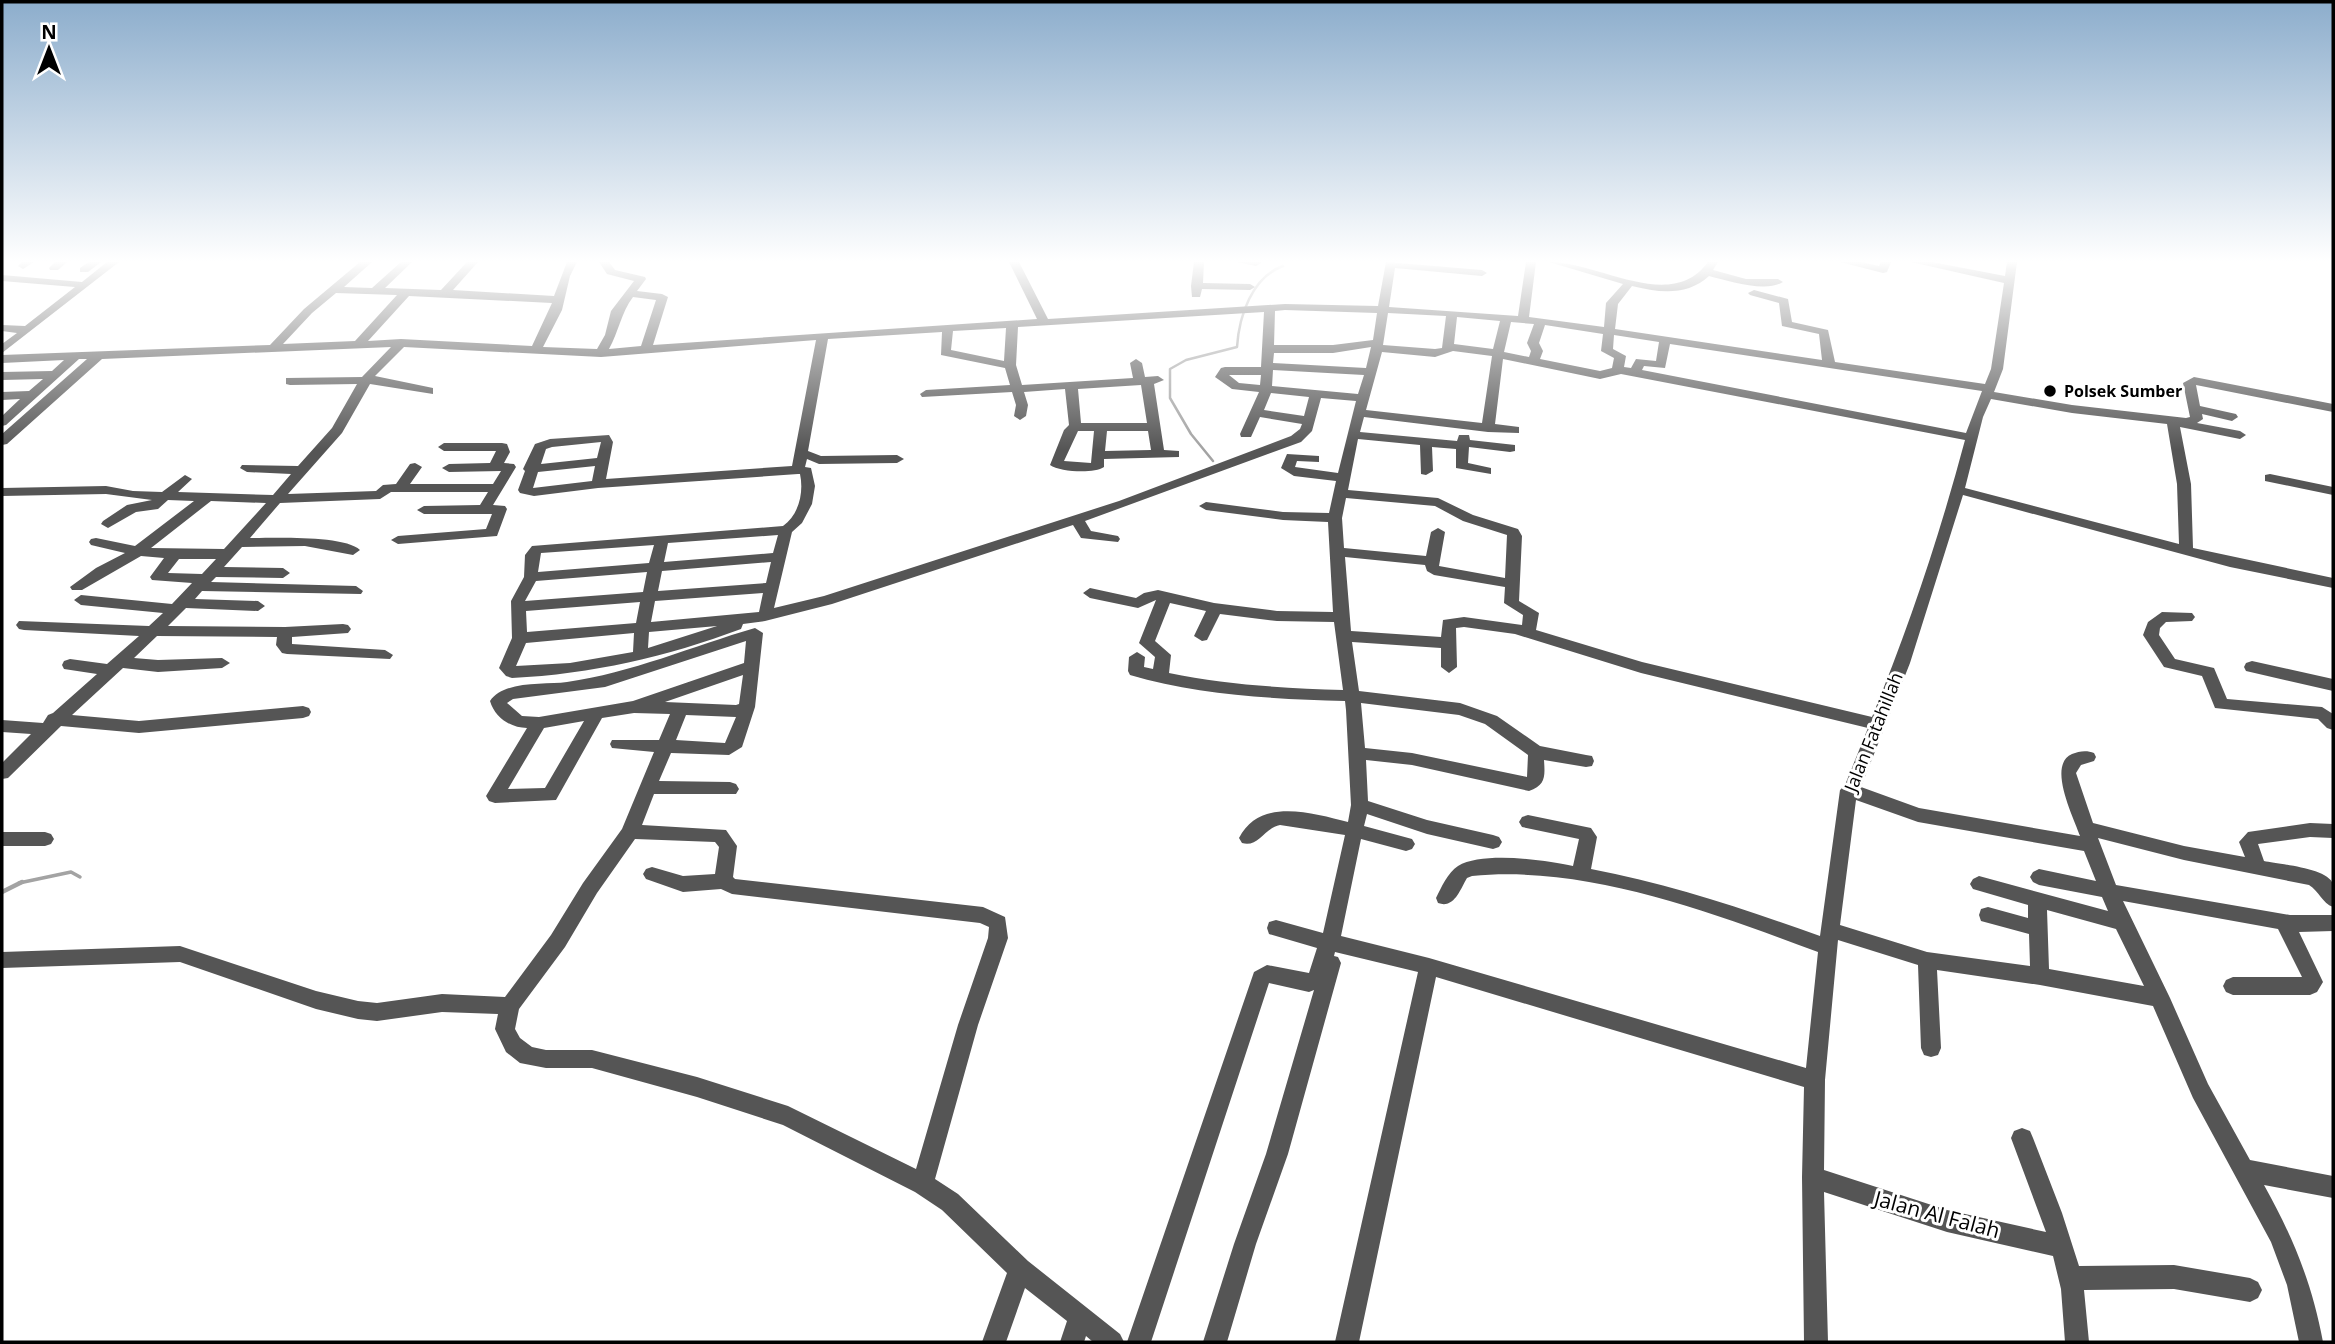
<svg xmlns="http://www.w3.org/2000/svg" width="2335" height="1344" font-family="'Open Sans',sans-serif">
	<rect width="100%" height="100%" fill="#fff"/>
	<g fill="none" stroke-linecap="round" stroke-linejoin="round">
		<!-- stream-far2 -->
		<path stroke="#a3a3a3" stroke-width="2.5" d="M 1213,461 L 1191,434 L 1170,398 L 1170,369 L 1186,360 L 1237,347 C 1239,316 1252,277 1283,266"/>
		<!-- stream-far1 -->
		<path stroke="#a3a3a3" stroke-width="3.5" d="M 19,883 L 71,872 L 80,877"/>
		<!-- stream -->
		<path stroke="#a3a3a3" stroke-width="4.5" d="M 2,892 L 22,882"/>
		<!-- minor -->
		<g fill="#555" fill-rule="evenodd">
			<path d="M 22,262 L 34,262 L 23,269 L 18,266 Z"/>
			<path d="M 55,262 L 67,262 L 58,270 L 50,270 L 49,268 Z"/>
			<path d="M 89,262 L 101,262 L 88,272 L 80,272 L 80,268 Z"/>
			<path d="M 107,262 L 119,262 L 2,353 L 2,344 L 17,333 L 2,331 L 2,325 L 25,326 L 75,287 L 2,281 L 2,275 L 82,282 Z"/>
			<path d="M 360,262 L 372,262 L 344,287 L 372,288 L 401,262 L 412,262 L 385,288 L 441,290 L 467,262 L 478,262 L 453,290 L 554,296 L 567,262 L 577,262 L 570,276 L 562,310 L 543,347 L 597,349 L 605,335 L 611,311 L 634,281 L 607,274 L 599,262 L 609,262 L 615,270 L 645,277 L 646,279 L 637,291 L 662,294 L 668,297 L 653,345 L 1037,319 L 1009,262 L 1019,262 L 1048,319 L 1285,304 L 1378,306 L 1386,262 L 1482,270 L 1487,273 L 1482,276 L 1395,268 L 1389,307 L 1518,316 L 1526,262 L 1536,262 L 1529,317 L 1604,327 L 1606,303 L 1623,284 L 1549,262 C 1600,262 1671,313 1708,262 L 1718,262 L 1713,270 L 1746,279 L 1778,279 L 1783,282 C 1766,293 1728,281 1709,276 C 1687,296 1660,293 1632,286 L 1618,304 L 1615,329 L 1822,360 L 1819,334 L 1782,326 L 1779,303 L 1750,295 L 1748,293 L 1754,290 L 1788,299 L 1792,322 L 1828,330 L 1835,362 L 1985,384 L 1991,369 L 2004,283 L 1911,262 L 1932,262 L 2005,276 L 2007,262 L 2017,262 L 2003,369 L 1994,392 L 2072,405 L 2186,418 L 2190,417 L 2183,383 L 2194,377 L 2333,404 L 2333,412 L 2196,385 L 2200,406 L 2236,414 L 2238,417 L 2232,421 L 2202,414 L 2203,419 L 2197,423 L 2240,431 L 2246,435 L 2240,439 L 2180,427 L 2191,484 L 2193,548 L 2333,578 L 2333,588 L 2230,567 L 1963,495 L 1910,663 L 1861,787 L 1919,808 L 2080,836 C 2073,816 2047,765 2072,754 C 2079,751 2087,750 2094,753 L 2096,757 L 2094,761 L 2081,765 L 2076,773 L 2093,823 L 2184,846 L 2245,857 L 2239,842 L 2248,832 L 2310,823 L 2333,824 L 2333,838 L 2310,837 L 2258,844 L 2264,861 C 2278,864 2328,868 2333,884 C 2335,890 2333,901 2333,907 C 2322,903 2319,891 2309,885 L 2184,860 L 2098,838 L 2116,885 L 2290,915 L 2333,915 L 2333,931 L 2299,932 L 2323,982 L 2317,992 L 2310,995 L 2233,995 L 2226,992 L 2223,986 L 2226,980 L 2233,977 L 2302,977 L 2278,929 L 2123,901 L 2170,998 L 2208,1084 L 2250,1160 L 2333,1176 L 2333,1198 L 2264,1185 C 2293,1237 2312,1283 2323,1342 L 2299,1342 L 2287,1285 L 2271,1242 L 2193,1098 L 2153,1006 L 2040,985 L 1937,970 L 1941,1048 L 1938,1055 L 1931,1057 L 1924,1055 L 1921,1048 L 1918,965 L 1838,940 L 1825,1080 L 1824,1170 L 1947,1210 L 2046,1232 L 2011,1138 L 2014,1131 L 2022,1128 L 2030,1131 L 2033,1138 L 2062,1213 L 2079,1266 L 2174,1265 L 2250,1278 L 2258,1282 L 2262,1290 L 2258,1298 L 2250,1302 L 2174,1289 L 2084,1290 L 2089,1342 L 2065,1342 L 2061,1289 L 2053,1256 L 1947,1232 L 1824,1192 L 1828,1342 L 1804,1342 L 1802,1177 L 1804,1087 L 1436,977 L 1359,1342 L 1335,1342 L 1418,972 L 1335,952 L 1334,956 L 1338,957 L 1341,963 L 1288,1154 L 1256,1244 L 1227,1342 L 1203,1342 L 1234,1244 L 1266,1154 L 1314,990 L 1309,992 L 1269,983 L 1151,1342 L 1127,1342 L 1254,972 L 1267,965 L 1309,973 L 1317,948 L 1269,934 L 1267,928 L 1269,922 L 1276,920 L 1323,933 L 1345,835 L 1280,825 C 1264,828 1258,848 1242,843 L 1239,838 C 1260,797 1312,813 1348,822 L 1351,805 L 1346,710 L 1345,701 C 1273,699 1198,695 1130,675 L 1128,671 L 1129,657 L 1137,652 L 1145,657 L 1144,667 L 1153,669 L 1155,657 L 1139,643 L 1156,600 L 1138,608 L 1090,598 L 1083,593 L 1090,588 L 1136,598 L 1144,593 L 1158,590 L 1214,603 L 1277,611 L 1333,612 L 1328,522 L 1283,520 L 1206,510 L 1199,506 L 1206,502 L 1283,512 L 1329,513 L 1336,481 L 1294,476 L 1281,468 L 1287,454 L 1319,456 L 1319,462 L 1297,461 L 1295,467 L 1338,473 L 1356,401 L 1321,398 L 1312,431 L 1301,442 L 1085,521 L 1091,531 L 1118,536 L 1120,539 L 1118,542 L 1081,538 L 1073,525 L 832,604 L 765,621 L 743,624 L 741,629 C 666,657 592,674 512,678 L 506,676 L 499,668 L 512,638 L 511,601 L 524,577 L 525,555 L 532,546 L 783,526 C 799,515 804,492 800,474 L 798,474 L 598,488 L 534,496 L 520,493 L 518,490 L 525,471 L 523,469 L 535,444 L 550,439 L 609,435 L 613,442 L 606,479 L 792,466 L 816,340 L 601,357 L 404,347 L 375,376 L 433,388 L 433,394 L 370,384 L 342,433 L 288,494 L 376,491 L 383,485 L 396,484 L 410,464 L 415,463 L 422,467 L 410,484 L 493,484 L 501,471 L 449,472 L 442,468 L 449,464 L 490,463 L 496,451 L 444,451 L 438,447 L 444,443 L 502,443 L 507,444 L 510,452 L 504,463 L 514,464 L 516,467 L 493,505 L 505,506 L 507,509 L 497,536 L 398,544 L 391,540 L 398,536 L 486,529 L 492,514 L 424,514 L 417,510 L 424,506 L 480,505 L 488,492 L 391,492 L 380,499 L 280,503 L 250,538 C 273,538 345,535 360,550 L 353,555 L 305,546 L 242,547 L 224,567 L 283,568 L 290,573 L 283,578 L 216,577 L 211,582 L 356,586 L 363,591 L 361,594 L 202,591 L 195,599 L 258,601 L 265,606 L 258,611 L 186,608 L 168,626 L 285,627 L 343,624 L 348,625 L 351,629 L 348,633 L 292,637 L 292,644 L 385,650 L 393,655 L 390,659 L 287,654 L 282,653 L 276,645 L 277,637 L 157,636 L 134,658 L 158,660 L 222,658 L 230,663 L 222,668 L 158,672 L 123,668 L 72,715 L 139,721 L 303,706 L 309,708 L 311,712 L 309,716 L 303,718 L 139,733 L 61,726 L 8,778 L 2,779 L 2,763 L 31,734 L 2,732 L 2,720 L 43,723 L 48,715 L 53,713 L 97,674 L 64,669 L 62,665 L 64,661 L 70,659 L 107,664 L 139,636 L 24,630 L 19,629 L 16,625 L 19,621 L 149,626 L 163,613 L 81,605 L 74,600 L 81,595 L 172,604 L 192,583 L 152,580 L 150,577 L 164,558 L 141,556 L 82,590 L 72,590 L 70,587 L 96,568 L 125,553 L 91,545 L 89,542 L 91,539 L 96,538 L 135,546 L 194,501 L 168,500 L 158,509 L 136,512 L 108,528 L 101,524 L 103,521 L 127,505 L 152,500 L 106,494 L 2,496 L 2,488 L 106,486 L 133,491 L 162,492 L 185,475 L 192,479 L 178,492 L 273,495 L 291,474 L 247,472 L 240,468 L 242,465 L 298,466 L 332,428 L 357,384 L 290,385 L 286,384 L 286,378 L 362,377 L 391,347 L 102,359 L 7,444 L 2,445 L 2,434 L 87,359 L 79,359 L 6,425 L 2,426 L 2,416 L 20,399 L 2,400 L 2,392 L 29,391 L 43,379 L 2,380 L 2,372 L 52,371 L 64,360 L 2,363 L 2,355 L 270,345 L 304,309 ZM 336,293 L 397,295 L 355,341 L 283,344 L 312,313 ZM 409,296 L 552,303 L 532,346 L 401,339 L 368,341 ZM 633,297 L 656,300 L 641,346 L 609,349 C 619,331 621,313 633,297 ZM 1275,311 L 1285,310 L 1377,313 L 1373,340 L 1333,345 L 1274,345 ZM 1264,312 L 1261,367 L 1225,367 L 1221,368 L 1215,377 L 1232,389 L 1259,392 L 1240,434 L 1241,437 L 1251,437 L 1260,417 L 1302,424 L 1300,429 L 1291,436 L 1119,501 L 824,596 L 774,608 L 792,532 L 802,523 L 812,504 L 815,486 L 811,468 L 805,467 L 807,459 L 819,464 L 897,463 L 904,459 L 897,455 L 821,456 L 808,451 L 828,339 L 942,332 L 941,355 L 1005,368 L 1010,385 L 926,390 L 920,394 L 922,397 L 1012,392 L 1016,405 L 1014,416 L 1020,420 L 1026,416 L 1028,405 L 1024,392 L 1065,389 L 1069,425 L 1064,430 L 1050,465 C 1060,472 1094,474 1104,467 L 1104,459 L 1179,457 L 1179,451 L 1164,450 L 1154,384 L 1164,380 L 1158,376 L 1145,377 L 1142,363 L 1136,359 L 1130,363 L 1133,378 L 1022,385 L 1016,365 L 1018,327 ZM 1388,313 L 1446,316 L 1442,348 L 1435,349 L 1383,345 ZM 1457,317 L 1500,321 L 1493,349 L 1454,344 ZM 1511,322 L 1534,324 L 1527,343 L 1531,351 L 1529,357 L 1504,352 ZM 1545,325 L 1603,334 L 1601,351 L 1614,358 L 1612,368 L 1600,371 L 1540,359 L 1543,351 L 1539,343 ZM 1006,328 L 1004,361 L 951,350 L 953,331 ZM 1614,335 L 1659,342 L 1656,361 L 1636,359 L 1631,368 L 1624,367 L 1626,356 L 1613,349 ZM 1670,344 L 1982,391 L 1966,433 L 1642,370 L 1644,366 L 1665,368 ZM 1371,347 L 1366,368 L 1273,363 L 1274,353 L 1333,353 ZM 1453,351 L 1492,356 L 1482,423 L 1366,410 L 1382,352 L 1435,357 ZM 1503,359 L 1600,379 L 1621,374 L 1965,440 C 1940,534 1909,627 1872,717 L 1642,662 L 1536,630 L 1539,613 L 1519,601 L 1522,536 L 1518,529 L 1473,515 L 1438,498 L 1348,490 L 1358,439 L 1420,445 L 1421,474 L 1426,475 L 1433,471 L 1432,447 L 1456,449 L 1456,468 L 1491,474 L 1491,468 L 1468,463 L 1469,447 L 1510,452 L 1515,451 L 1515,445 L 1470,440 L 1469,435 L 1459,435 L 1457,441 L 1360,432 L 1364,417 L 1488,432 L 1519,433 L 1519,427 L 1495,424 ZM 1273,370 L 1364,375 L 1358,394 L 1272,386 ZM 1229,375 L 1261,375 L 1260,385 L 1239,383 ZM 1141,385 L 1147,423 L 1081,423 L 1078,389 ZM 1271,393 L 1309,397 L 1304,416 L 1264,410 ZM 1991,399 L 2072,413 L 2167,424 L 2177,484 L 2179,544 L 1965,488 L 1983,417 ZM 1078,431 L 1094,431 L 1091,463 L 1064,461 ZM 1107,431 L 1148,431 L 1151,450 L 1105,451 ZM 601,442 L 597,458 L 541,464 L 546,449 L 552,447 ZM 595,466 L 592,481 L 533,488 L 538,472 ZM 1346,498 L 1435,506 L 1463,521 L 1507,535 L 1505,578 L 1439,566 L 1445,532 L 1438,528 L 1431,532 L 1426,556 L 1344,548 L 1342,518 ZM 211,501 L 266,503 L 224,549 L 151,548 ZM 778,535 L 773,553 L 664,562 L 668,543 ZM 654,545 L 649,563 L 538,572 L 541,553 ZM 1345,557 L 1425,565 L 1427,571 L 1434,575 L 1505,587 L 1504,603 L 1523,615 L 1522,625 L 1464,617 L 1443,620 L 1441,637 L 1351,631 ZM 179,559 L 216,559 L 202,574 L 168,573 ZM 771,562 L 766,583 L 658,591 L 662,571 ZM 647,572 L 643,592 L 525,601 L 536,581 ZM 763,593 L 759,612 L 651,622 L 655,601 ZM 640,602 L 636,623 L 527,632 L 526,611 ZM 1170,603 L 1206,611 L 1194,636 L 1202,641 L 1207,640 L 1220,614 L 1277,621 L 1334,622 L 1343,690 C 1285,688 1226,685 1169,673 L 1171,655 L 1155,641 ZM 717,626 L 648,648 L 649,632 ZM 1464,627 L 1515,634 L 1641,673 L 1868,728 L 1845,785 L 1840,790 L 1820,936 C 1744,909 1670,884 1591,869 L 1597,837 L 1591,828 L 1528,815 L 1522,817 L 1519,822 L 1522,827 L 1579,839 L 1573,866 C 1545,860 1483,851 1458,866 C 1448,872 1441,888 1436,898 L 1438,903 C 1454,909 1460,890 1467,878 L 1472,876 C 1588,865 1710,912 1818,952 L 1806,1068 L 1429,958 L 1341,936 L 1361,839 L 1406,851 L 1412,849 L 1415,844 L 1412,839 L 1364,826 L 1367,814 L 1427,834 L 1493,849 L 1499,847 L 1502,842 L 1499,837 L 1493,835 L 1427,820 L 1368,801 L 1366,760 L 1412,765 L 1529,791 C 1546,785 1545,776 1544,760 L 1586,767 L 1592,766 L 1594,761 L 1592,756 L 1586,755 L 1540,746 L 1497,716 L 1460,703 L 1359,691 L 1352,642 L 1441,648 L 1441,667 L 1449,673 L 1457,667 L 1456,628 ZM 634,633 L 633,652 L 570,663 L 516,666 L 526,643 ZM 1361,703 L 1459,715 L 1485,724 L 1528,755 L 1527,777 L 1412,753 L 1365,748 ZM 1856,800 L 1918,822 L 2084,851 L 2096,881 L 2039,869 L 2033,872 L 2030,877 L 2033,882 L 2039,885 L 2102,897 L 2108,911 L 1979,876 L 1973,879 L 1970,884 L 1973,889 L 2028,905 L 2028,918 L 1988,907 L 1981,909 L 1979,915 L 1981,921 L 2029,934 L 2030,966 L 1927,952 L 1840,925 ZM 2047,910 L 2116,929 L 2144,986 L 2049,969 Z"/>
			<path d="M 1194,262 L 1204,262 L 1203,283 L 1250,284 L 1255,287 L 1250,290 L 1202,289 L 1200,297 L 1192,297 L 1191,286 Z"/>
			<path d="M 1237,262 L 1261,262 L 1261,263 L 1256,266 Z"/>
			<path d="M 1840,262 L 1861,262 L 1879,266 L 1881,262 L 1891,262 L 1887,272 L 1883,273 Z"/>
			<path d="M 2270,474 L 2333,487 L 2333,495 L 2265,481 L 2265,475 Z"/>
			<path d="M 2162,612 L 2192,613 L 2195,617 L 2192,621 L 2166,622 L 2160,628 L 2159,635 L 2175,659 L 2214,668 L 2227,699 L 2322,707 L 2333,714 L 2333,730 L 2327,728 L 2318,719 L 2215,708 L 2202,676 L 2164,667 L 2143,635 L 2148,622 Z"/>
			<path d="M 755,628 L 763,633 L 755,707 L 742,747 L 729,755 L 671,753 L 659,781 L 730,782 L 736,784 L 739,789 L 736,794 L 654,794 L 642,825 L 726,830 L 737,846 L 733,877 L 735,879 L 983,907 L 1005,917 L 1008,938 L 978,1025 L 935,1179 L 958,1194 L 1028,1261 L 1120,1334 L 1124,1342 L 1093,1342 L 1086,1336 L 1084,1342 L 1060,1342 L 1067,1321 L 1025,1288 L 1006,1342 L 982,1342 L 1007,1273 L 942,1210 L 915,1192 L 783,1125 L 697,1097 L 592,1068 L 546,1068 L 520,1063 L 506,1052 L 495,1029 L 498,1014 L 442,1012 L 377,1021 L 358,1019 L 316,1009 L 180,962 L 2,968 L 2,952 L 180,946 L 316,991 L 358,1001 L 377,1003 L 442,994 L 505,997 L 551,935 L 583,883 L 622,829 L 654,752 L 612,748 L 610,744 L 612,740 L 659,740 L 670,714 L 634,713 L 602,718 L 556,800 L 495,803 L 489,801 L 486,796 L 527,728 C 511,728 495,718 490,701 C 504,680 545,685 567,682 C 631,673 693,646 755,628 ZM 746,641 L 744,663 L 633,701 L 539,717 L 522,716 L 507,703 L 513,699 L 605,687 ZM 743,675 L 739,704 L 736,705 L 665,702 ZM 686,715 L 736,717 L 725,743 L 676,740 ZM 584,721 L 545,788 L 508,789 L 544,728 ZM 635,839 L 715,842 L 719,847 L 715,874 L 683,876 L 652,867 L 646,869 L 643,874 L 646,879 L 683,892 L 721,889 L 732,894 L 980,923 L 989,927 L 988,938 L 958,1025 L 916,1169 L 788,1106 L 697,1077 L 592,1050 L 546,1050 L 532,1047 L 520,1038 L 515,1029 L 519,1009 L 565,947 L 597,893 Z"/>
			<path d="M 2252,661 L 2333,679 L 2333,691 L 2246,671 L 2244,667 L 2246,663 Z"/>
			<path d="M 2,832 L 45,832 L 51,834 L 54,839 L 51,844 L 45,846 L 2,846 Z"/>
		</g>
	</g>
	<!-- sky -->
	<linearGradient id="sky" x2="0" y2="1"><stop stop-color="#8cadcc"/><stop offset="0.58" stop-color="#fff"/><stop offset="1" stop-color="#fff" stop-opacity="0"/></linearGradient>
	<rect width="2335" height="450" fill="url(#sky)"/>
	<!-- markers -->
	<circle fill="#000" stroke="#fff" stroke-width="2.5" cx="2050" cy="391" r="7"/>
	<g text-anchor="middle" stroke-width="6" stroke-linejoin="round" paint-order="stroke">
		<!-- far-poi labels -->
		<g font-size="16" font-weight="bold" fill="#000" stroke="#fff" text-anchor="start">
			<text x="2064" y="397">Polsek Sumber</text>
		</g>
		<!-- street labels -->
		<g font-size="18" fill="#000" stroke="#fff">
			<text transform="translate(1874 732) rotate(-68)" y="6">Jalan Fatahillah</text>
		</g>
		<!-- near-street labels -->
		<g font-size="21" fill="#000" stroke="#fff">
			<text transform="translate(1937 1215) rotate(15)" y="7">Jalan Al Falah</text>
		</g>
	</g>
	<!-- border -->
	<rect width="2335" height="1344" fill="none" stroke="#000000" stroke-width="7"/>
	<!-- north arrow -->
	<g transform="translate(49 49)" stroke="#ffffff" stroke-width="5" paint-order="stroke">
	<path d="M0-5L12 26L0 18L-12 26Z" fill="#000000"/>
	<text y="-10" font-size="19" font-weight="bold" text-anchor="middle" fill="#000000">N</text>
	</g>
</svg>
